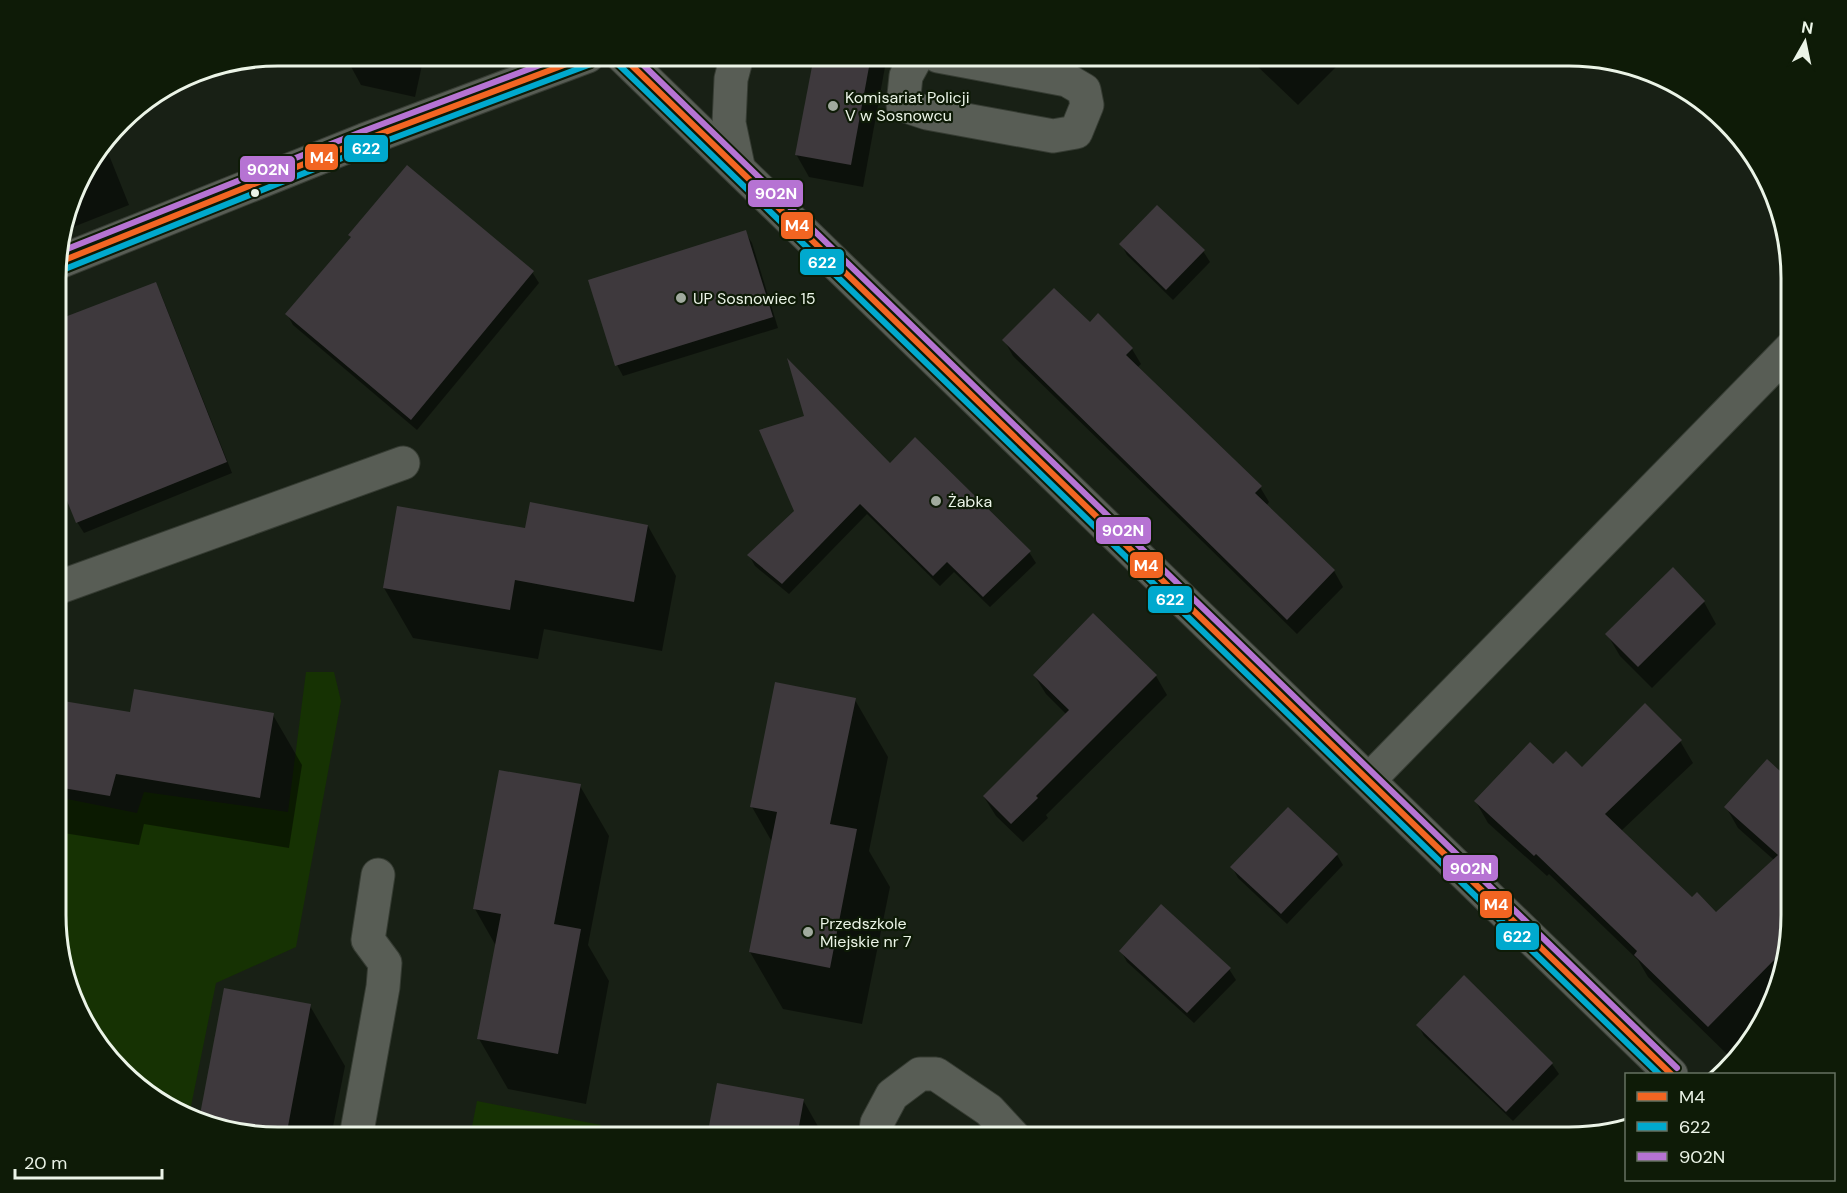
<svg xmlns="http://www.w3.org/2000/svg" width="1847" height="1193" font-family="'DM Sans',sans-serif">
	<rect width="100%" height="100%" fill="#182015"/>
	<!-- green -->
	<g fill="#163203">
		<path d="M 306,672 L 334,672 L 341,701 L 296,947 L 216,983 L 189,1116 L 155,1100 L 86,1026 L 57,944 L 57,797 L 137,813 L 144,792 L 288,812 Z"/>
		<path d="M 477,1101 L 601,1125 L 599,1137 L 470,1137 Z"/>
	</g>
	<!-- shadow -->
	<g fill="#0007">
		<path d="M 350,56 L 424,56 L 415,97 L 361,85 L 349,63 Z"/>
		<path d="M 815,56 L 887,56 L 863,187 L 809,177 L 796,154 Z"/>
		<path d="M 1250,56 L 1347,56 L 1298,105 L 1255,64 Z"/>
		<path d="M 105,145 L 129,205 L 63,231 L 79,179 Z"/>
		<path d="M 745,232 L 752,243 L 778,328 L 623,376 L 617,365 Z"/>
		<path d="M 1121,244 L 1203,251 L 1210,262 L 1173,300 L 1127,255 Z"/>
		<path d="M 532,272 L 539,283 L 417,430 L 293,325 L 287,314 Z"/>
		<path d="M 155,283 L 161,294 L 232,473 L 84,533 L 77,522 Z"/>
		<path d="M 1090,325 L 1132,349 L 1141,364 L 1137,368 L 1260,487 L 1269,502 L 1266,506 L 1334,571 L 1343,587 L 1297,634 L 1013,356 L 1004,340 Z"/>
		<path d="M 890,465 L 1029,552 L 1036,563 L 990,607 L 954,572 L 940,586 L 867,514 L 789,594 L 755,566 L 749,555 L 796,511 Z"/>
		<path d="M 648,526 L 676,576 L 662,651 L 544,629 L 538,659 L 413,638 L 384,588 L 526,530 Z"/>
		<path d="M 1704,602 L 1716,624 L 1652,688 L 1620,656 L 1607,634 Z"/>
		<path d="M 1034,675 L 1156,676 L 1167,695 L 1046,815 L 1048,818 L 1023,842 L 996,816 L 984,797 L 1067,715 L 1046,694 Z"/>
		<path d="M 855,700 L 888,757 L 869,851 L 890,887 L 862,1024 L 783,1009 L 750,952 L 772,842 L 752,807 Z"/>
		<path d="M 57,701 L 132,714 L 273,715 L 302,765 L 289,848 L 144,824 L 139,845 L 57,832 Z"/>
		<path d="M 1680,741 L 1693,763 L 1621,831 L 1692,899 L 1716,914 L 1774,860 L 1738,828 L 1726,807 L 1767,761 L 1791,783 L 1791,929 L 1780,986 L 1754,1038 L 1732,1059 L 1648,977 L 1638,960 L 1549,874 L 1547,876 L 1488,823 L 1476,802 L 1553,766 L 1582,769 Z"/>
		<path d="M 580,786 L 609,836 L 588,945 L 609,981 L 586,1104 L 508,1089 L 479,1039 L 496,946 L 475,909 Z"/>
		<path d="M 1337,855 L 1343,865 L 1287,924 L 1238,878 L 1232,867 Z"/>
		<path d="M 1121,951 L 1229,969 L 1236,980 L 1194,1023 L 1127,962 Z"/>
		<path d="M 225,990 L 310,1006 L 345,1066 L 331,1137 L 278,1137 L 220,1130 L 200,1121 Z"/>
		<path d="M 1418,1025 L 1552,1064 L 1559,1074 L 1513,1121 L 1424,1036 Z"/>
		<path d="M 718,1085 L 803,1100 L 824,1137 L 709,1137 Z"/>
	</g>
	<!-- building -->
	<g fill="#3e393d">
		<path d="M 814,56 L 871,56 L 851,165 L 795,155 Z"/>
		<path d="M 407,165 L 534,271 L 411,420 L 285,314 L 351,237 L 348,235 Z"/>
		<path d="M 1157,205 L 1205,250 L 1166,290 L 1119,244 Z"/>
		<path d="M 746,230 L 773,317 L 615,366 L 588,280 Z"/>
		<path d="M 156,282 L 227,462 L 76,523 L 57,476 L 57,320 Z"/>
		<path d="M 1054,288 L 1090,322 L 1098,313 L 1133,348 L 1126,355 L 1262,486 L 1255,493 L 1335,570 L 1287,620 L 1002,340 Z"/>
		<path d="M 787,358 L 890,463 L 915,437 L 1031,551 L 983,597 L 947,562 L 933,576 L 860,504 L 782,584 L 747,555 L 794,511 L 759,430 L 804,416 Z"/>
		<path d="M 530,502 L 648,525 L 634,602 L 515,580 L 510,610 L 383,588 L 397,506 L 525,528 Z"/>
		<path d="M 1673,567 L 1705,601 L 1638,667 L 1605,634 Z"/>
		<path d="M 1093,613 L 1157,675 L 1036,796 L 1038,798 L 1011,824 L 983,796 L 1069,710 L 1033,675 Z"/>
		<path d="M 775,682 L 856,698 L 830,824 L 857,829 L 830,968 L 749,952 L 777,812 L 750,807 Z"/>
		<path d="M 134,689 L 274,713 L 260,798 L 116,774 L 110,796 L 57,787 L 57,700 L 130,712 Z"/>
		<path d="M 1645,703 L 1682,740 L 1605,814 L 1692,897 L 1697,892 L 1716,912 L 1778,855 L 1724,807 L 1767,759 L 1791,781 L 1791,929 L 1787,947 L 1708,1027 L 1634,955 L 1637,951 L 1536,854 L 1534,856 L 1474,801 L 1530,742 L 1553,764 L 1566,751 L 1582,767 Z"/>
		<path d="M 499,770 L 581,784 L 554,924 L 581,929 L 558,1054 L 477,1039 L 501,914 L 473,909 Z"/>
		<path d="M 1288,807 L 1338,854 L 1281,914 L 1230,867 Z"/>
		<path d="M 1161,904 L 1231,968 L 1187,1013 L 1119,951 Z"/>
		<path d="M 1464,975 L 1553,1063 L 1506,1112 L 1416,1025 Z"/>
		<path d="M 224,988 L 311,1004 L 286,1137 L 220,1130 L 199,1120 Z"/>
		<path d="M 717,1083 L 804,1099 L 797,1137 L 707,1137 Z"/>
	</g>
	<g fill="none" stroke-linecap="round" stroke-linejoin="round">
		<defs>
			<g id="minor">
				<path d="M 622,56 L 1671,1074"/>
				<path d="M 737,56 L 731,79 L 729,123 L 738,166"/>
				<path d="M 917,56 L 906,76 L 903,105 L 927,113 L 1053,136 L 1076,132 L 1087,105 L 1084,90 L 1067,80 L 938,56"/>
				<path d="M 57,263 L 364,140 L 588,56"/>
				<path d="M 57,588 L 403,463"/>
				<path d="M 1369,780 L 1791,348"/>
				<path d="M 356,1137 L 383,987 L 385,963 L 368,940 L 378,875"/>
				<path d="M 875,1137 L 877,1123 L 892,1095 L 920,1074 L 936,1074 L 989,1110 L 1014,1137"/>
			</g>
		</defs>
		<!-- minor casing -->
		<use href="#minor" stroke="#363c33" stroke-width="35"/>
		<!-- minor -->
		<use href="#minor" stroke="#585d55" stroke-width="33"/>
		<defs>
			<g id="bus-1">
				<path d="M 622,56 L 1671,1074"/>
				<path d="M 57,263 L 364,140 L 588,56"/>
			</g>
			<g id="bus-2">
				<path d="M 616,62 L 1659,1074"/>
				<path d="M 60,271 L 367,148 L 591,64"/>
			</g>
			<g id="bus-3">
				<path d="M 634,56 L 1677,1068"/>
				<path d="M 57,253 L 361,132 L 564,56"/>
			</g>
		</defs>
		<!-- bus-1 casing -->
		<use href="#bus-1" stroke="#0e1b07" stroke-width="10"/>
		<!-- bus-2 casing -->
		<use href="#bus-2" stroke="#0e1b07" stroke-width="10"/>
		<!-- bus-3 casing -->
		<use href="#bus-3" stroke="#0e1b07" stroke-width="10"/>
		<!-- bus-1 -->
		<use href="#bus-1" stroke="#f26522" stroke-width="6"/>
		<!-- bus-2 -->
		<use href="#bus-2" stroke="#00a9ce" stroke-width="6"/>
		<!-- bus-3 -->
		<use href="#bus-3" stroke="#b673d3" stroke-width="6"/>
	</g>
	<!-- markers -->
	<g fill="#a1aa9e" stroke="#0e1b07" stroke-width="2">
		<circle cx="833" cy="106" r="6"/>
		<circle cx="681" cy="298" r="6"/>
		<circle cx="936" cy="501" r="6"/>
		<circle cx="808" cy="932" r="6"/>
	</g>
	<circle fill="#ebf4e7" stroke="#0e1b07" stroke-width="2" cx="255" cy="193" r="5"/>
	<g text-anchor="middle" stroke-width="4.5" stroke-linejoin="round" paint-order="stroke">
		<!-- poi labels -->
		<g font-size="16" fill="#ebf4e7" stroke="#0e1b07" text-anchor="start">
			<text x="845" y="103">Komisariat Policji<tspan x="845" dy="18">V w Sosnowcu</tspan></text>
			<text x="693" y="304">UP Sosnowiec 15</text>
			<text x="948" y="507">Żabka</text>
			<text x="820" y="929">Przedszkole<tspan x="820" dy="18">Miejskie nr 7</tspan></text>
		</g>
	</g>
	<!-- crop -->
	<path d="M0 0H1847V1193H0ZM278 66H1569A212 212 0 0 1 1781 278V915A212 212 0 0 1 1569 1127H278A212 212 0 0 1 66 915V278A212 212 0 0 1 278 66Z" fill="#0e1b07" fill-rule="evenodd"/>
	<path fill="none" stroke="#ebf4e7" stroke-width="3" d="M278 66H1569A212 212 0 0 1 1781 278V915A212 212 0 0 1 1569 1127H278A212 212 0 0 1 66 915V278A212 212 0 0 1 278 66Z"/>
	<g stroke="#0e1b07" stroke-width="2">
		<rect x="343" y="134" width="46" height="29" rx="6" fill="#00a9ce"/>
		<rect x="304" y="143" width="35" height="28" rx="6" fill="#f26522"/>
		<rect x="239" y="155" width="57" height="28" rx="6" fill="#b673d3"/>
		<rect x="747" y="179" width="57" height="29" rx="6" fill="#b673d3"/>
		<rect x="780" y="211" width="34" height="29" rx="6" fill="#f26522"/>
		<rect x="799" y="248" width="46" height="28" rx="6" fill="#00a9ce"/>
		<rect x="1095" y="516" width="57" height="29" rx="6" fill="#b673d3"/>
		<rect x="1129" y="551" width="35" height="28" rx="6" fill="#f26522"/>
		<rect x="1147" y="585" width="46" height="29" rx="6" fill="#00a9ce"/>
		<rect x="1442" y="854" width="57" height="28" rx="6" fill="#b673d3"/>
		<rect x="1479" y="890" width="34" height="29" rx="6" fill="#f26522"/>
		<rect x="1495" y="922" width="45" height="29" rx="6" fill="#00a9ce"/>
	</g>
	<g font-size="16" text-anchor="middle" font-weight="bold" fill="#fff">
		<text x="366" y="154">622</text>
		<text x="322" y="163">M4</text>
		<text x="268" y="175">902N</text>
		<text x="776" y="199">902N</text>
		<text x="797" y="231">M4</text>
		<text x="822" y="268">622</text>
		<text x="1123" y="536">902N</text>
		<text x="1146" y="571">M4</text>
		<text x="1170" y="605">622</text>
		<text x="1471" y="874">902N</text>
		<text x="1496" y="910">M4</text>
		<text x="1517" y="942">622</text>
	</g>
	<!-- legend -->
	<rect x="1625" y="1073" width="210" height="108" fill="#0e1b07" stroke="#667261" stroke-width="1.5"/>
	<rect x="1637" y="1092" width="30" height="9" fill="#f26522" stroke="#667261" stroke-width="1.5"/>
	<text x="1679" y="1103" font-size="18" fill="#ebf4e7">M4</text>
	<rect x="1637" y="1122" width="30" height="9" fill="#00a9ce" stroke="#667261" stroke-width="1.5"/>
	<text x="1679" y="1133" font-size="18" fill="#ebf4e7">622</text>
	<rect x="1637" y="1152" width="30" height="9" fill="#b673d3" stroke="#667261" stroke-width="1.5"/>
	<text x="1679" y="1163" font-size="18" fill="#ebf4e7">902N</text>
	<!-- north arrow -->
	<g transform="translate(1805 42) rotate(9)" stroke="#0e1b07" stroke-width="4.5" paint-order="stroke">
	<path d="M0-4.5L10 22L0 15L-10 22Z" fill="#ebf4e7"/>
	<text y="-9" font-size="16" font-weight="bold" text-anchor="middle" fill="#ebf4e7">N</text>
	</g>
	<!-- scale -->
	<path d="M15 1169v9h147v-9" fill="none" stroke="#ebf4e7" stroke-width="3"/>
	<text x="24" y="1169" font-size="18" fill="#ebf4e7" stroke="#0e1b07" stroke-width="4.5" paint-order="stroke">20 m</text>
</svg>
